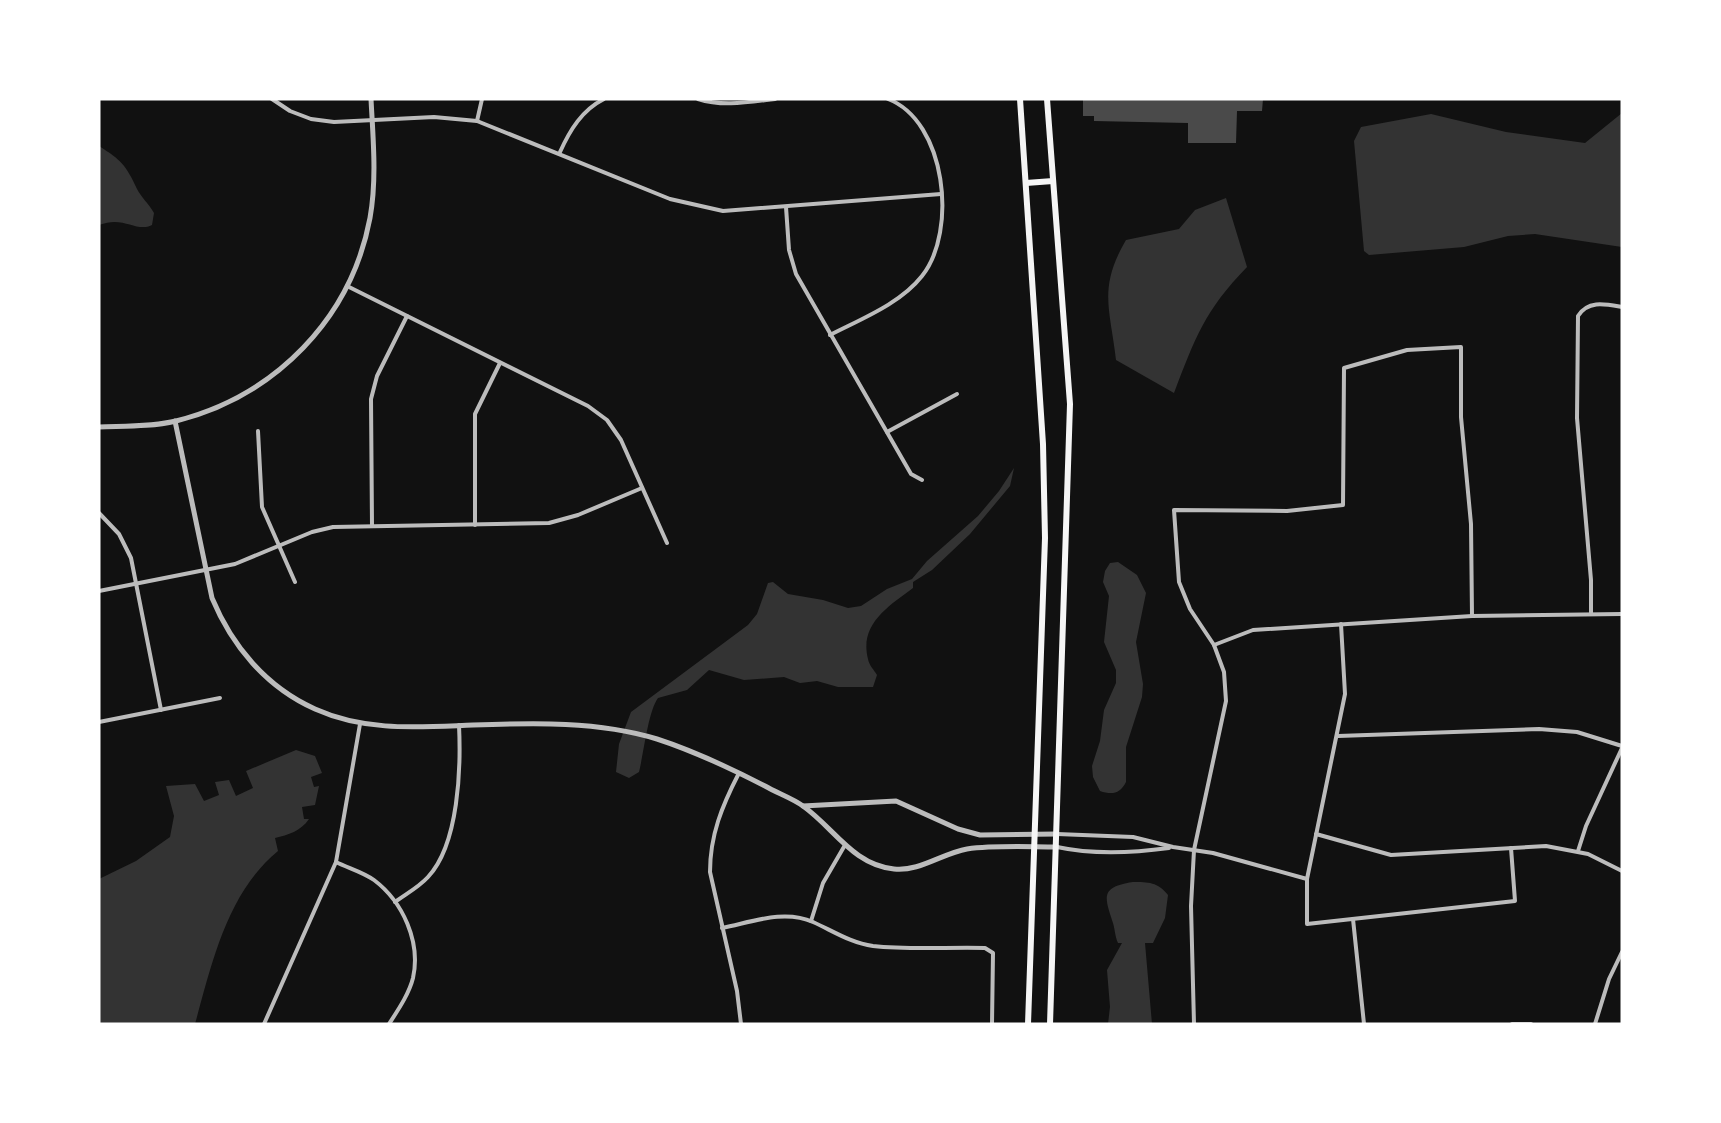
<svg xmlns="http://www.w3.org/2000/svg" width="1721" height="1123" font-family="Manrope,sans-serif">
	<rect width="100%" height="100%" fill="#111"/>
	<!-- water -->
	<g fill="#333">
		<path d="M 1622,113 L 1622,247 L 1535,234 L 1508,236 L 1464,247 L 1369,255 L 1364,251 L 1354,141 L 1361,127 L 1431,114 L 1506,132 L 1585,143 Z"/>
		<path d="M 99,146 C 121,160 126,165 137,189 C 141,197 149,204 154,213 L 152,225 C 136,233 124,215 99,225 Z"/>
		<path d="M 1226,198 L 1247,267 C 1205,310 1195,338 1174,393 L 1116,360 C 1110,308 1098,288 1126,240 L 1179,229 L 1195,210 Z"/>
		<path d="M 1014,468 L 1010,486 L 970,534 L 932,570 L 913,582 L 913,588 C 889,606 859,624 868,659 C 869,665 874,670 877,675 L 873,687 L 838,687 L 817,681 L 800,683 L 784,677 L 744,680 L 709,670 L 687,690 L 658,698 C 648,712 644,752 639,772 L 629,778 L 616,772 L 619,744 L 631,712 L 748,625 L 757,614 L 768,583 L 773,582 L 788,594 L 823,600 L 848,608 L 861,606 L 887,589 L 912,579 L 927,561 L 978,516 L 999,491 Z"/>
		<path d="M 1118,562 L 1137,575 L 1146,593 L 1136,642 L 1143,684 L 1142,697 L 1126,747 L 1126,782 C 1120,794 1112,795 1100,791 L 1093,777 L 1092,766 L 1100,741 L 1104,710 L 1116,683 L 1116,670 L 1104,642 L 1109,596 L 1103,582 L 1105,571 L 1110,563 Z"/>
		<path d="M 296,750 L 315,756 L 322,773 L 311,777 L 314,787 L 319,786 L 315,805 L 302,807 L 304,819 L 309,819 C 301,831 288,835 275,838 L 278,851 C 227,893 212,963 195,1024 L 99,1024 L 99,879 L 136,861 L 170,837 L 174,816 L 166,786 L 195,784 L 204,801 L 219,795 L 215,782 L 229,780 L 236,796 L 253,788 L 246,771 Z"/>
		<path d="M 1133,882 C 1148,882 1158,882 1168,895 L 1165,918 L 1153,943 L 1145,943 L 1152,1024 L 1108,1024 L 1110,1007 L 1107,970 L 1122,943 L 1118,943 C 1115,936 1115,930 1113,923 C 1105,898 1099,887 1133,882 Z"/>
	</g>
	<!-- building -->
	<path fill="#4a4a4a" d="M 1083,99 L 1263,99 L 1262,111 L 1237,111 L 1236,143 L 1188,143 L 1188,123 L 1094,121 L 1094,116 L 1083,116 Z"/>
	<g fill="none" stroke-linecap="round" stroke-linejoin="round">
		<!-- minor -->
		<g stroke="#bcbcbc" stroke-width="4">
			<path d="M 272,99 L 290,111 L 311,119 L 334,122 L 434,117 L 477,121 L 670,199 L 723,211 L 941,194"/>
			<path d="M 698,99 C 723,107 749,102 775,99"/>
			<path d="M 477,121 L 482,99"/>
			<path d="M 560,152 C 570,130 582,110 604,99"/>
			<path d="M 786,207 L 789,250 L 796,274 L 911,474 L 922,480"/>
			<path d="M 347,286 L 588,406 L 607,420 L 621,440 L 667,543"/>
			<path d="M 830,335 C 861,319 900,304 922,276 C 958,231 946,121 888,99"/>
			<path d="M 258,431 L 262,507 L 295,582"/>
			<path d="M 887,432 L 957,394"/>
			<path d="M 99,513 L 119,534 L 131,558 L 161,710"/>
			<path d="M 475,525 L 475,414 L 500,363"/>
			<path d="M 372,526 L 371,399 L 377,376 L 407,316"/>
			<path d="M 99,591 L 235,564 L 312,532 L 333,527 L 549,523 L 578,515 L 642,488"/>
			<path d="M 1591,614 L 1591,580 L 1577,418 L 1578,316 C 1588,300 1605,304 1622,307"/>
			<path d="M 1341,624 L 1345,694 L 1307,879 L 1307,924 L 1515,901 L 1511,848"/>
			<path d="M 1214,645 L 1253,630 L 1472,616 L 1622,614"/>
			<path d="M 99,722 L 220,698"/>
			<path d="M 1338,736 L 1539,729 L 1577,732 L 1622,746"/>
			<path d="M 739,773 C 722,806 710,835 710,872 L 737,991 L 741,1024"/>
			<path d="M 1057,834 L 1133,837 L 1173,847 L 1213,853 L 1307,879"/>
			<path d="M 1316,834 L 1391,855 L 1546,846 L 1588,854 L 1622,871"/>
			<path d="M 1057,847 C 1094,855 1132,853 1169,848"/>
			<path d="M 1578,851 L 1586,826 L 1622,748"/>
			<path d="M 336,862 C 348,868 363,872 374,880 C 403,902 421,942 413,978 C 409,994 398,1010 389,1024"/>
			<path d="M 395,902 C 406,894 419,887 428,877 C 459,844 461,767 459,725"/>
			<path d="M 1353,919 L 1364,1024"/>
			<path d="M 811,921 L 823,883 L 845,845"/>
			<path d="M 722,928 C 752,922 784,909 813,922 C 833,931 851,943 873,946 C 909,950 948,947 985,948 L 993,953 L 992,1024"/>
			<path d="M 264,1024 L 336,862 L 360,724"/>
			<path d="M 1194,1024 L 1191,906 L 1194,850 L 1226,701 L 1224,672 L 1214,645 L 1190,609 L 1179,582 L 1174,510 L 1287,511 L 1343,505 L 1344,368 L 1407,350 L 1461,347 L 1461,417 L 1471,524 L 1472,616"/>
			<path d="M 1512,1024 L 1531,1024"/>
			<path d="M 1595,1024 L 1609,979 L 1622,952"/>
		</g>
		<!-- tertiary -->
		<g stroke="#bcbcbc" stroke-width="5">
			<path d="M 175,421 L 212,598 C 232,646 266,687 315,709 C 366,732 419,727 473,725 C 534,723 598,721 657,739 C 694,751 730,768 765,786 C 777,793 792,798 803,806 C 834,828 853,865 894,869 C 919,872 943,853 967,849 C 996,845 1028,847 1057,847"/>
			<path d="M 99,427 C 124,426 151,427 176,421 C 275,396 351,319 370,218 C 377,179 373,138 371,99"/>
			<path d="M 803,806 L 896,801 L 958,829 L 980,835 L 1057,834"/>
		</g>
		<!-- primary -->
		<g stroke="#f5f5f5" stroke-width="6">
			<path d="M 1020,99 L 1043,444 L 1045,538 L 1028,1024"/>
			<path d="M 1047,99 L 1070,404 L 1050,1024"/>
			<path d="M 1026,183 L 1053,181"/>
		</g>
	</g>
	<!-- border -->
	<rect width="1721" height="1123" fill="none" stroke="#ffffff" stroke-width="201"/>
</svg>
